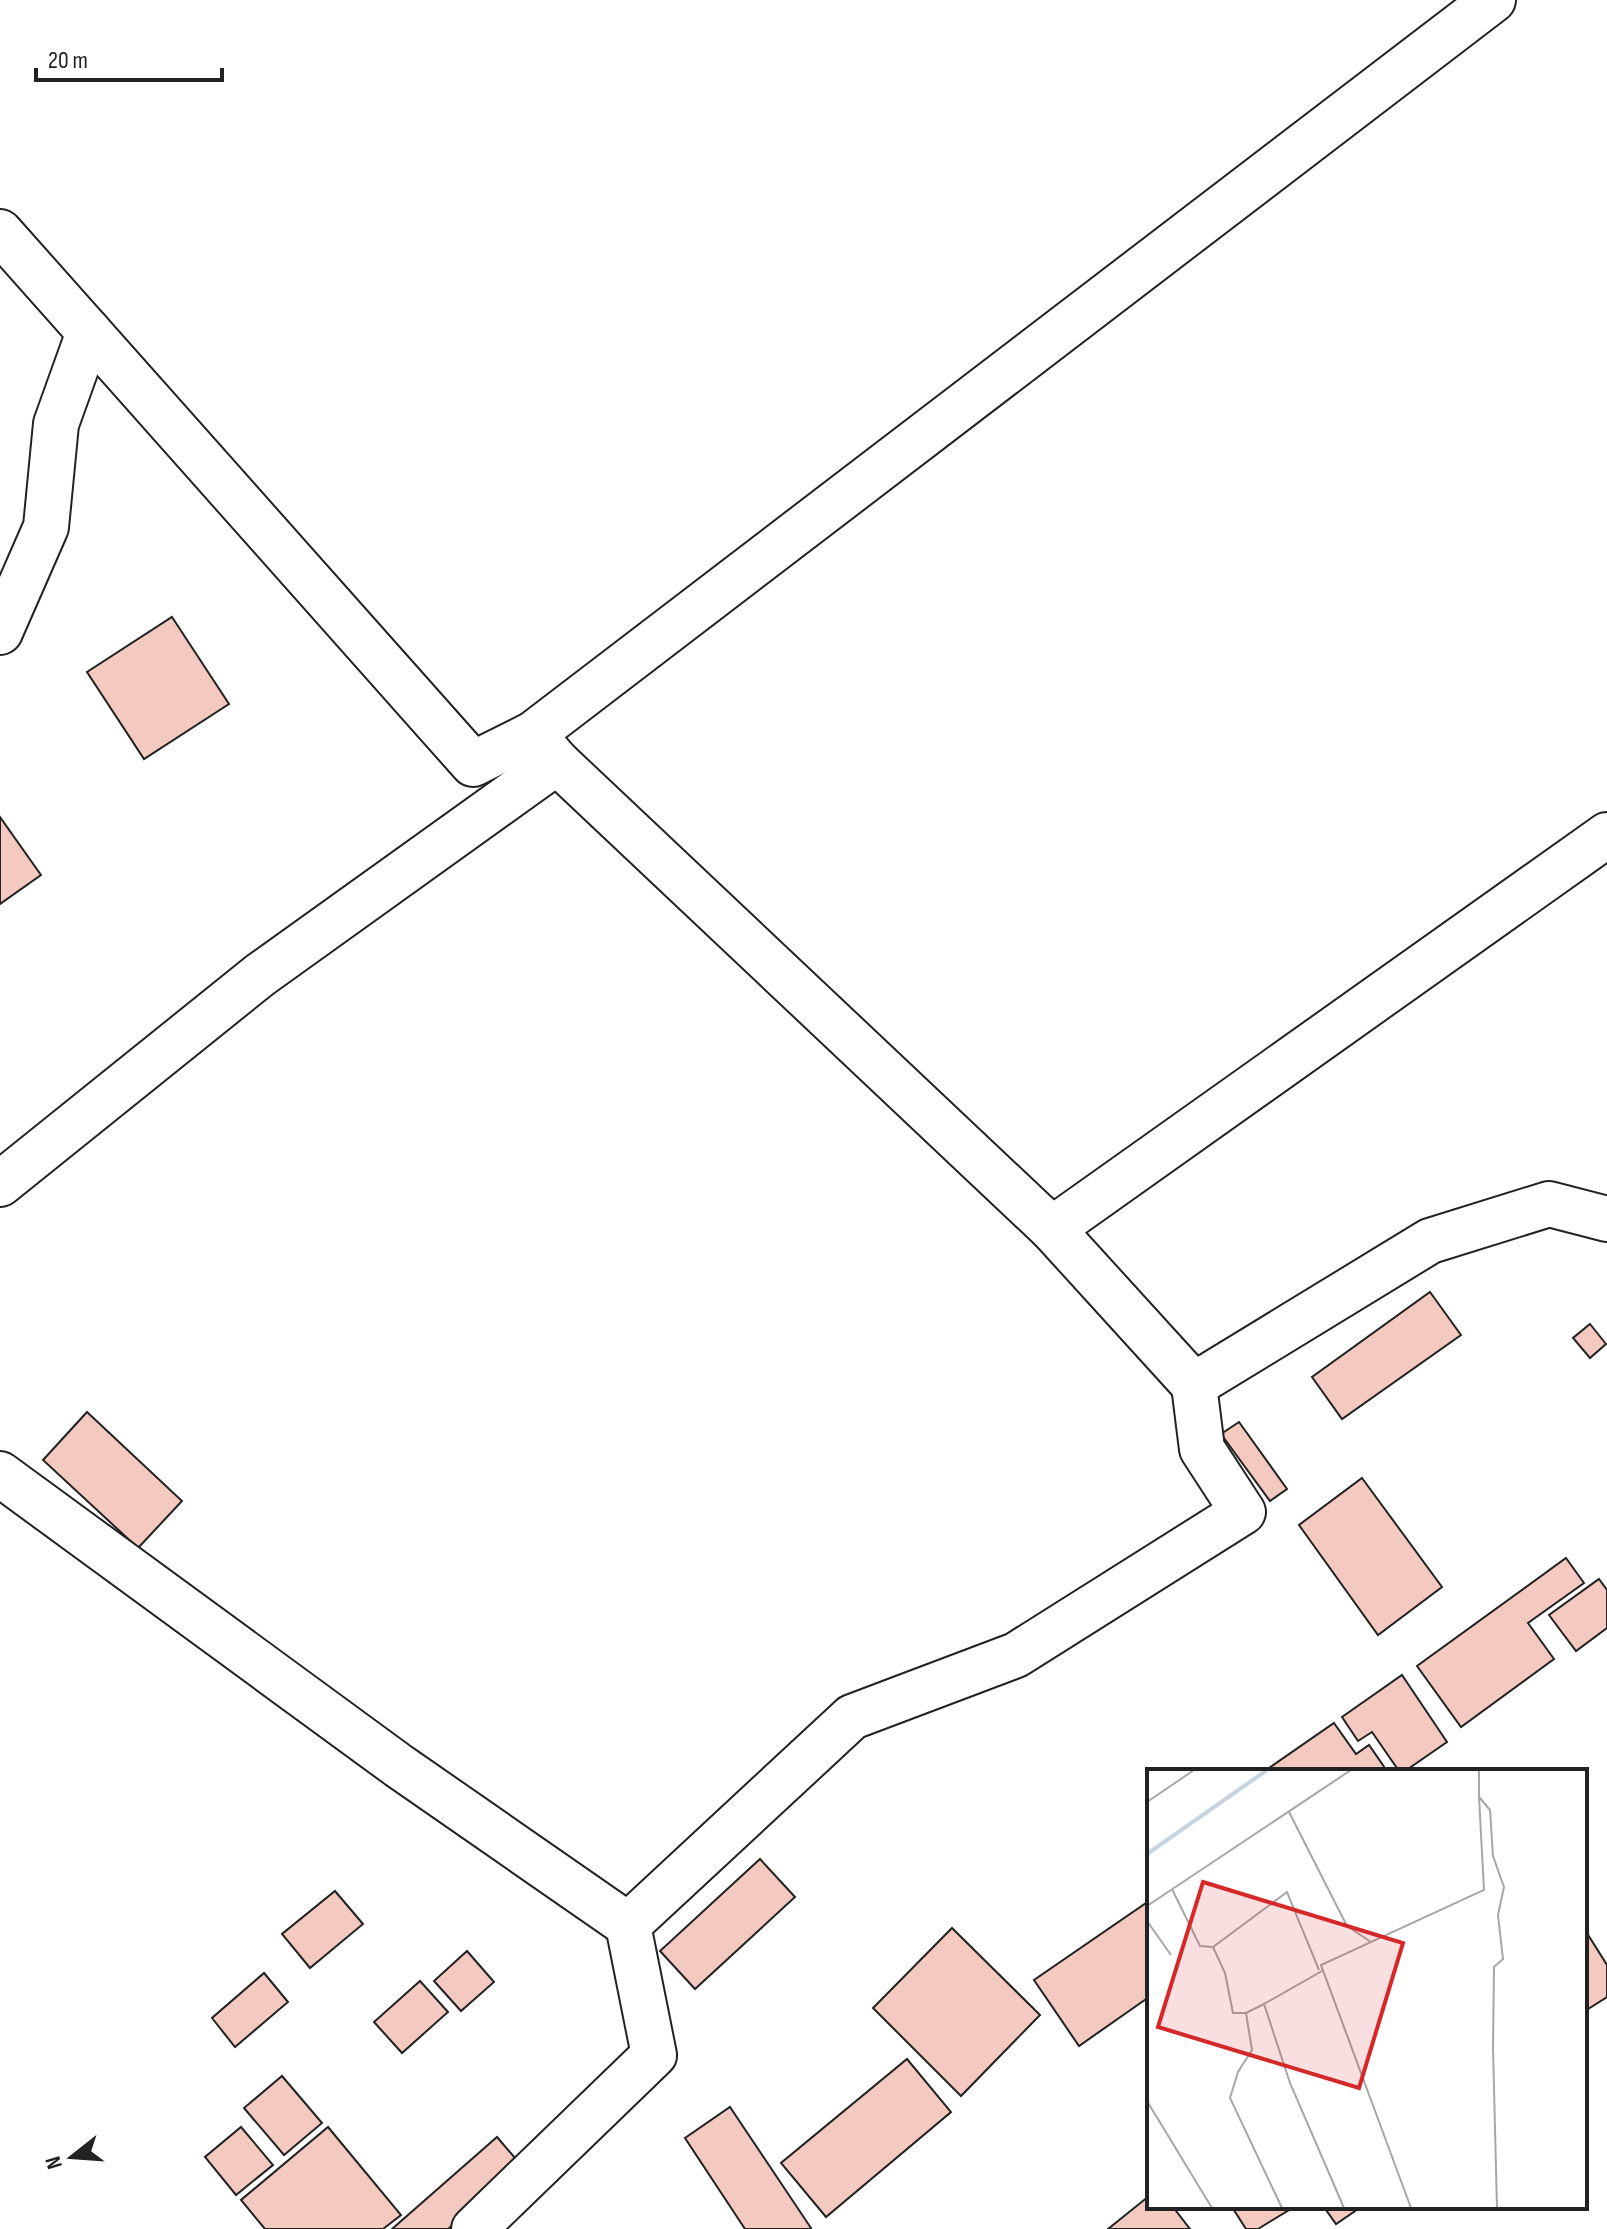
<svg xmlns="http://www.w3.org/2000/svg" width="1607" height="2229" font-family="'Sofia Sans Condensed',sans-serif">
	<rect width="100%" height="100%" fill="#fff"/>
	<!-- building -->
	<g fill="#f3c9c0" stroke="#222" stroke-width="2">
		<path d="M 172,617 L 229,704 L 144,759 L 87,672 Z"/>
		<path d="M 0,817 L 41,875 L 0,904 Z"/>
		<path d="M 1430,1292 L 1461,1335 L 1342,1419 L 1312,1377 Z"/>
		<path d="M 1590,1324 L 1606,1344 L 1590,1358 L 1573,1338 Z"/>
		<path d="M 87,1412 L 182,1501 L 138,1548 L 43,1460 Z"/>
		<path d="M 1239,1422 L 1287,1489 L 1270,1501 L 1221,1434 Z"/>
		<path d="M 1362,1478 L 1442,1587 L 1378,1635 L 1299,1525 Z"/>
		<path d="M 1566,1558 L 1584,1583 L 1528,1623 L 1554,1659 L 1461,1727 L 1417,1666 Z"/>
		<path d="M 1599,1579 L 1607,1590 L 1607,1628 L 1576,1651 L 1549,1615 Z"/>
		<path d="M 1402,1675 L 1447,1742 L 1405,1771 L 1399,1771 L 1372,1732 L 1358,1741 L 1342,1717 Z"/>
		<path d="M 1334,1723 L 1356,1754 L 1369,1745 L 1387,1771 L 1271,1771 L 1269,1768 Z"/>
		<path d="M 760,1859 L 795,1897 L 695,1989 L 660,1951 Z"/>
		<path d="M 335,1891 L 363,1924 L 310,1968 L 282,1934 Z"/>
		<path d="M 1149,1901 L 1149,1997 L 1079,2046 L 1034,1980 Z"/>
		<path d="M 952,1928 L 1040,2015 L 961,2096 L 873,2008 Z"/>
		<path d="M 1585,1930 L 1607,1965 L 1607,1997 L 1585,2011 Z"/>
		<path d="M 467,1951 L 494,1982 L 461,2011 L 434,1981 Z"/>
		<path d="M 264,1973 L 288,2002 L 235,2047 L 212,2018 Z"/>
		<path d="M 420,1981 L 448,2012 L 402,2053 L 374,2022 Z"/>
		<path d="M 907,2059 L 951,2112 L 826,2217 L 781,2163 Z"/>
		<path d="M 282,2076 L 322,2123 L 284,2155 L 244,2108 Z"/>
		<path d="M 730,2107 L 811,2228 L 809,2229 L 745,2229 L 685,2138 Z"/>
		<path d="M 241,2127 L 273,2165 L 236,2195 L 205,2157 Z"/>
		<path d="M 328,2127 L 401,2215 L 383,2229 L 265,2229 L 241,2200 Z"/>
		<path d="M 497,2137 L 521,2165 L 448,2229 L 392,2229 Z"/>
		<path d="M 1149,2196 L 1149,2207 L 1173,2207 L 1190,2229 L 1108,2229 Z"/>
		<path d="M 1232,2207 L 1294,2207 L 1258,2229 L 1246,2229 Z"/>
		<path d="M 1324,2207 L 1361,2207 L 1336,2224 Z"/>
	</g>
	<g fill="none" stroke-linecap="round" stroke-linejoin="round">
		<defs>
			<g id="minor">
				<path d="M 0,232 L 473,764 L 533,734 L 1493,0"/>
				<path d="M 0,632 L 46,527 L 56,424 L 89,332"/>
				<path d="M 533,734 L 557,762 L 1052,1229"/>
				<path d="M 0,1184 L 260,975 L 557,762"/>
				<path d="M 1194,1385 L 1052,1229 L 1607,835"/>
				<path d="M 0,1474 L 399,1766 L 628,1925"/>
				<path d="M 474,2229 L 654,2055 L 628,1925 L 852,1717 L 1016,1655 L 1243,1512 L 1202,1449 L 1194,1385 L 1430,1241 L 1549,1204 L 1607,1219"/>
			</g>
		</defs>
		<!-- minor casing -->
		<use href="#minor" stroke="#222" stroke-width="48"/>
		<!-- minor -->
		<use href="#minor" stroke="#fff" stroke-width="44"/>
	</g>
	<!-- overview -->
	<g transform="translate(1147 1769)">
		<rect width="440" height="440" fill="#fff"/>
		<path fill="none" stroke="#c7d3dd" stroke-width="4" d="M 0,85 L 120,1"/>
		<path fill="none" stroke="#a7a7a7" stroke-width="2" d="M 332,1 L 332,28 L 343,41 L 346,87 L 357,118 L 351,146 L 356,190 L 347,198 L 346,280 L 350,439M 0,33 L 47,1M 142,43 L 200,157 L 224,173M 25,120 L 53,177 L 66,178 L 78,204 L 86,244 L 99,244 L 105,281 L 91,303 L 83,329 L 135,439M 0,137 L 204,1M 0,152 L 24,186M 66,178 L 140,123 L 172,201M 117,235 L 175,202M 99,244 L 117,235 L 143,314 L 197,439M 0,332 L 65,439M 264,439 L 174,196 L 337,121 L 332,28"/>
		<path fill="#d62828" fill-opacity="0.15" stroke="#d62828" stroke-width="4" d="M 56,113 L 256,174 L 212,319 L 11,258 Z"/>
		<rect width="440" height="440" fill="none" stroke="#222" stroke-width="4"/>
	</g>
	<!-- north arrow -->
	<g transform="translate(72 2157) rotate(253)" stroke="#ffffff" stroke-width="6" paint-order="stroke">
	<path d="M0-6L14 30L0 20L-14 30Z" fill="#222222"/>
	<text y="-12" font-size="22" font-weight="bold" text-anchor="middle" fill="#222222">N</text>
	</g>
	<!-- scale -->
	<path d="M36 68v12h186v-12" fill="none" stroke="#222222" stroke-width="4"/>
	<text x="48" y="68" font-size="24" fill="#222222" stroke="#ffffff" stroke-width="6" paint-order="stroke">20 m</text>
</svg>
